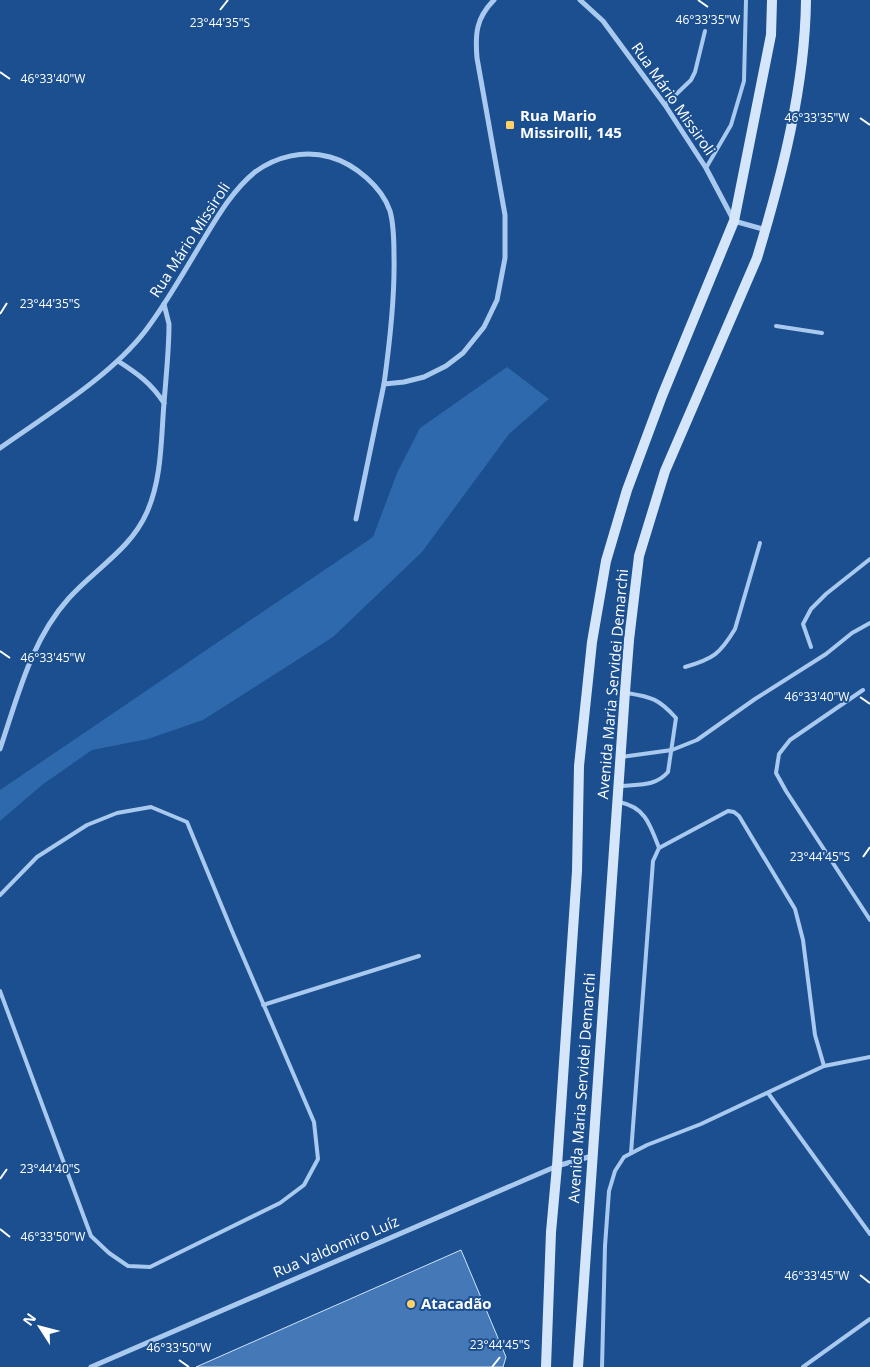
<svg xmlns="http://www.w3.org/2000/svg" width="870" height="1367" font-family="'Open Sans',sans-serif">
	<rect width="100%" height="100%" fill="#1b4f8f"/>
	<!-- green -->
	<path fill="#2e69ad" d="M 507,367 L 549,399 L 509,434 L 422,552 L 333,637 L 203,720 L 148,739 L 92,750 L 42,785 L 0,821 L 0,790 L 373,537 L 397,473 L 420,428 Z"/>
	<!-- building -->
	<path fill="#4478b7" stroke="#cfe3fa" d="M 461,1250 L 506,1357 L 503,1367 L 196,1367 Z"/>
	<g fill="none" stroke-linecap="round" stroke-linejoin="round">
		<!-- lane -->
		<g stroke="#a9c9ee" stroke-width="4">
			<path d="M 665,105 L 691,80 L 695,72 L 705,31"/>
			<path d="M 706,168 L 731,125 L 744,81 L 746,0"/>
			<path d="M 776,326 L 822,333"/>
			<path d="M 811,647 L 803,624 L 811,609 L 826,594 L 870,559"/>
			<path d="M 685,667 C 713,659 720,654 735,629 L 760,543"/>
			<path d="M 863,690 L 790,740 L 779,754 L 776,773 L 786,791 L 870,920"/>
			<path d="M 621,757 L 672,750 L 697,740 L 755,699 L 826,654 L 852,633 L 870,623"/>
			<path d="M 621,786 C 638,784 655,787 668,772 L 676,718 C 659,699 652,697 627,693"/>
			<path d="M 619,802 C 645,807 650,824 659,848"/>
			<path d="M 0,895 L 37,857 L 87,825 L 117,813 L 151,807 L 187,822 L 232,931 L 314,1122 L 318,1159 L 304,1185 L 280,1203 L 150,1267 L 128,1266 L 109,1253 L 91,1236 L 0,991"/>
			<path d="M 263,1005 L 419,956"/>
			<path d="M 768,1093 L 870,1234"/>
			<path d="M 631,1153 L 653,861 L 659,848 L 728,811 L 734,812 L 739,816 L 795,909 L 803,940 L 815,1035 L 824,1066"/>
			<path d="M 602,1367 L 605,1246 L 609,1191 L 615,1171 L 624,1157 L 647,1145 L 701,1124 L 824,1066 L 870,1057"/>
			<path d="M 803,1367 L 870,1319"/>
		</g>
		<!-- street -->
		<g stroke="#a9c9ee" stroke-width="5">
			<path d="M 580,0 L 603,21 L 665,105 L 706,168 L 734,221 L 766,230"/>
			<path d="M 118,361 C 138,374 151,383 164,403"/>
			<path d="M 0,448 C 48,414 111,376 146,330 C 168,301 186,268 205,237 C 219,214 234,189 255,172 C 277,156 304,150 330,157 C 355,164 382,187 390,211 C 394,225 394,241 394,256 C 395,299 390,341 384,384 L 404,382 L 424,377 L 446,366 L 463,353 L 484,327 L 497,300 L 505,258 L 505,215 L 477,58 C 475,34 476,18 494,0"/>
			<path d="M 356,519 L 384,384"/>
			<path d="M 0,749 C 18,696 31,640 69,598 C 95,569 131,549 147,512 C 162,478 161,439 164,403 C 166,377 169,350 169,324 L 164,304"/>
			<path d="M 91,1367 L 557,1166 L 592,1156"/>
		</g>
		<!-- secondary -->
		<g stroke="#d6e6fa" stroke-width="10">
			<path d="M 546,1367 L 551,1232 L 557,1166 L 577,871 L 579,766 L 592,642 L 606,561 L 627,490 L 662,396 L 734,221 L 771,35 L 772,0"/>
			<path d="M 578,1367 L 625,692 L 629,640 L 639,556 L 665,471 L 757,258 C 782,175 805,87 806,0"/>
		</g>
	</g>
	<!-- ticks -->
	<path fill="none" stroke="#fff" stroke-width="2" d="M 698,0 L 708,7M 220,10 L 228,0M 0,72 L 10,79M 860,118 L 870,125M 0,314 L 7,303M 0,651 L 10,658M 860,697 L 870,704M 863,857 L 870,847M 0,1179 L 7,1169M 0,1229 L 10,1237M 860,1275 L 870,1283M 179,1360 L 189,1367M 492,1367 L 500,1357"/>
	<!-- markers -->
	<g fill="#ffd166" stroke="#1b4f8f" stroke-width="2">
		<rect x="505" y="120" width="10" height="10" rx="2.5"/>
		<circle cx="411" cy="1304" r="5"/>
	</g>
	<g text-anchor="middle" stroke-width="4" stroke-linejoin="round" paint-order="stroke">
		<!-- street labels -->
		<g font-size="15" fill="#fff" stroke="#1b4f8f">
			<text transform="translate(673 99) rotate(55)" y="5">Rua Mário Missiroli</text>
			<text transform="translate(190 240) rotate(-57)" y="5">Rua Mário Missiroli</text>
			<text transform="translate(613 684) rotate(-85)" y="5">Avenida Maria Servidei Demarchi</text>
			<text transform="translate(582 1088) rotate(-86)" y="5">Avenida Maria Servidei Demarchi</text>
			<text transform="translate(336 1247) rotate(-23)" y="5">Rua Valdomiro Luíz</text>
		</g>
		<!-- poi labels -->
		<g font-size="15" font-weight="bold" fill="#fff" stroke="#1b4f8f" text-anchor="start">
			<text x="520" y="121">Rua Mario<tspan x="520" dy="17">Missirolli, 145</tspan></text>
			<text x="421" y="1309">Atacadão</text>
		</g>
	</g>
	<g font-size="12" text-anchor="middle" fill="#fff" stroke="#1b4f8f" stroke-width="4" stroke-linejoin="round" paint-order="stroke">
		<text x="708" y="24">46°33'35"W</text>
		<text x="220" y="27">23°44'35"S</text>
		<text x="53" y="83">46°33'40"W</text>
		<text x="817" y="122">46°33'35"W</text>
		<text x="50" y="308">23°44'35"S</text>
		<text x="53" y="662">46°33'45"W</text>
		<text x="817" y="701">46°33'40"W</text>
		<text x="820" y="861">23°44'45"S</text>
		<text x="50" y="1173">23°44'40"S</text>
		<text x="53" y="1241">46°33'50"W</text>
		<text x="817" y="1280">46°33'45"W</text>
		<text x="500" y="1349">23°44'45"S</text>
		<text x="179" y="1352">46°33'50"W</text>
	</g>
	<!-- north arrow -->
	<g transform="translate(40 1327) rotate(306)" stroke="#1b4f8f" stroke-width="4" paint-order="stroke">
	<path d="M0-4L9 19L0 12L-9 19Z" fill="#ffffff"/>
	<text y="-8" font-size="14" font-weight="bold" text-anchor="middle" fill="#ffffff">N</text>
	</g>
</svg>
